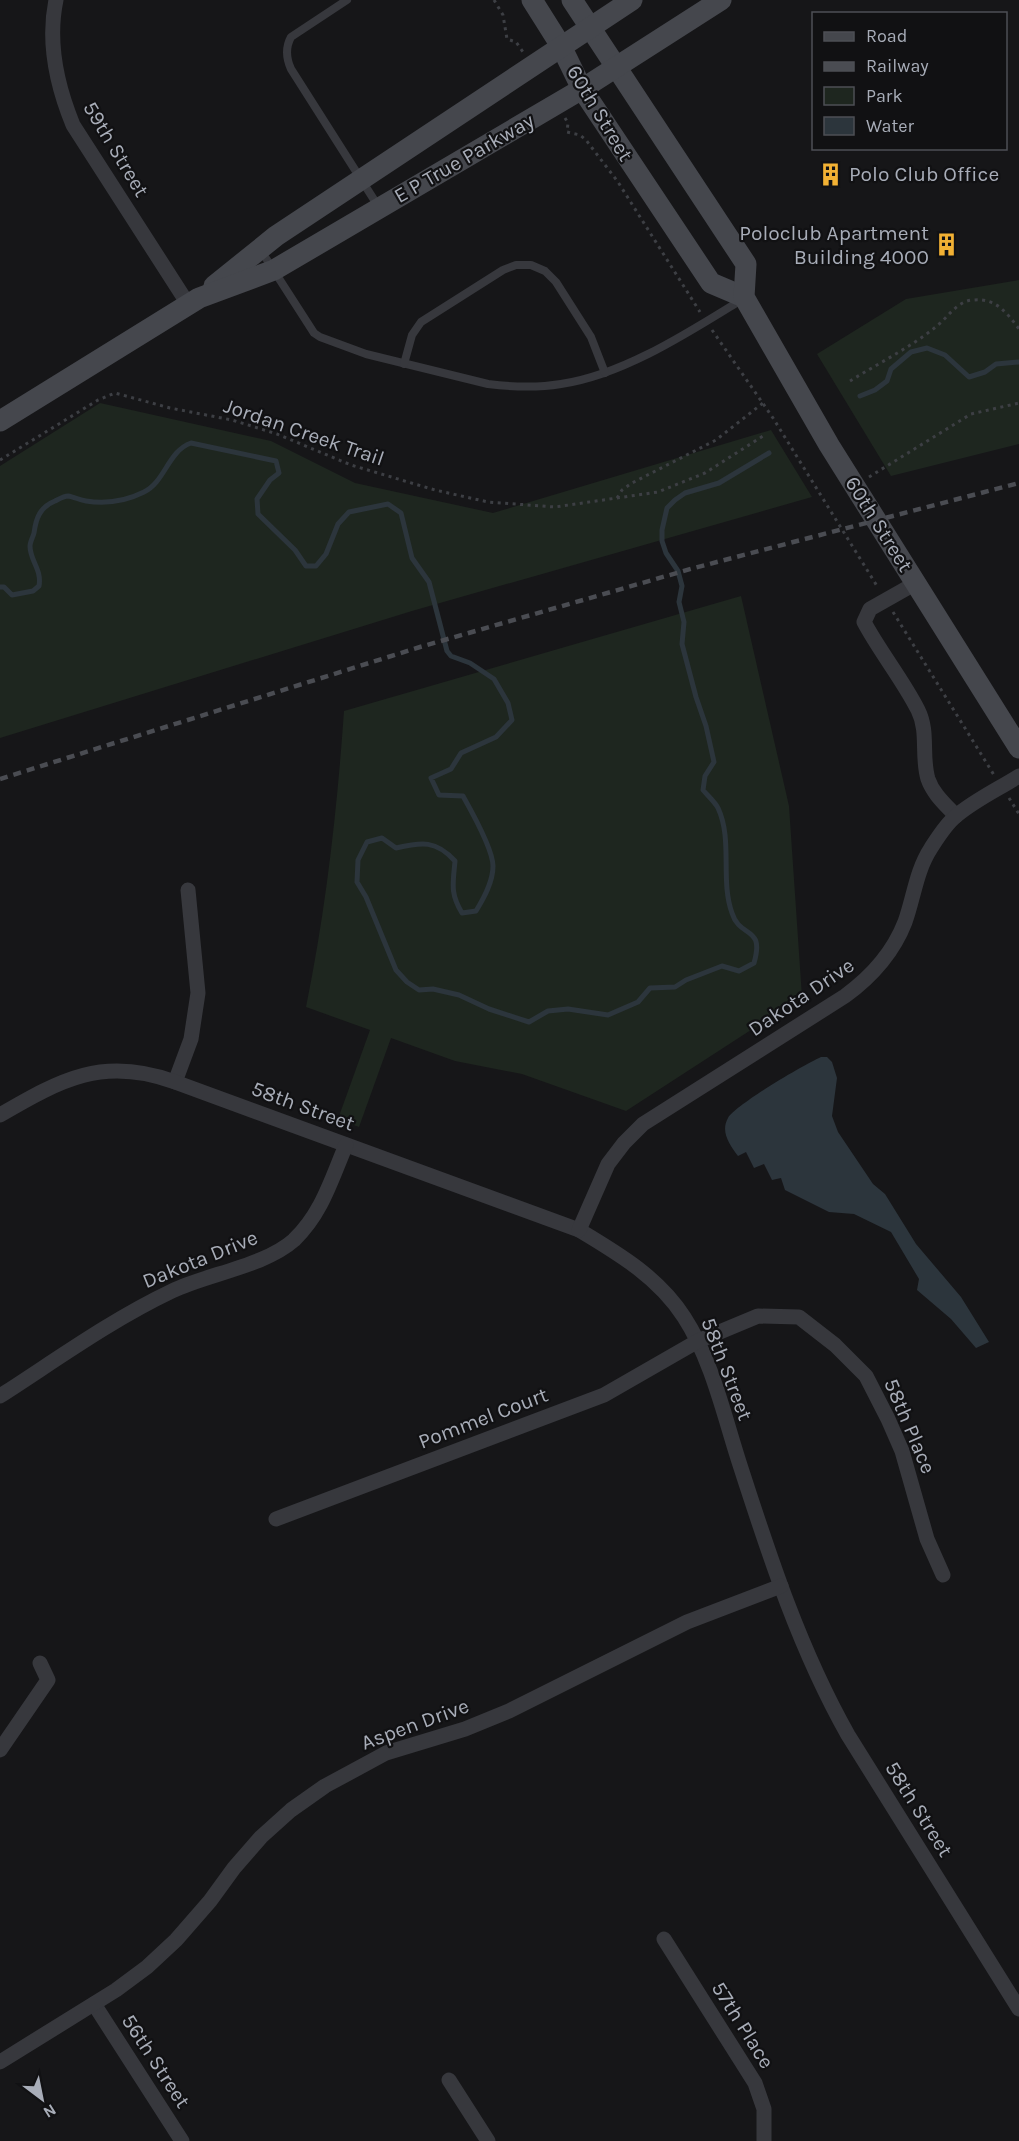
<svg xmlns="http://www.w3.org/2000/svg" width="1019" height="2141" font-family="Karla,sans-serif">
	<rect width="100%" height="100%" fill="#161618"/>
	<!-- green -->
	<g fill="#1e261f">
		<path d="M 1019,280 L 1019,444 L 891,476 L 817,354 L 906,299 Z"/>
		<path d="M 100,403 L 271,441 L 355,483 L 493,513 L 771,430 L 812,497 L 412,611 L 0,738 L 0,466 Z"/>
		<path d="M 741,596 L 789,806 L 802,997 L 626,1111 L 522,1074 L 455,1061 L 391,1038 L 359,1127 L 338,1119 L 370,1030 L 306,1007 C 326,909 337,811 344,711 Z"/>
	</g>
	<!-- water -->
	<path fill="#2c353c" d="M 821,1057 L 827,1057 L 832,1062 L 837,1078 L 832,1116 L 838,1132 L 873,1184 L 885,1194 L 916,1244 L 961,1297 L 989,1342 L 976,1348 L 951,1319 L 917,1290 L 919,1279 L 891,1232 L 854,1214 L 829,1212 L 785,1190 L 781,1178 L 772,1180 L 764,1164 L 754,1168 L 746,1152 L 738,1156 C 730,1145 720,1132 728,1118 C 735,1105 805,1064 821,1057 Z"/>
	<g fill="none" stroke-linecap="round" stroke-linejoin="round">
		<!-- stream -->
		<g stroke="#2c353c" stroke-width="5">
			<path d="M 860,396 L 875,390 L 887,381 L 891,369 L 911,352 L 927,348 L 945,355 L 969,377 L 985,372 L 996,364 L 1019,362"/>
			<path d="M 0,587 L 4,587 L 12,595 L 33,591 L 39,586 C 42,569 30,561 30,546 C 30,542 33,537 34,533 C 36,518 40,507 55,501 C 59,499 64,496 68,496 C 74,497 80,500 86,501 C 105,504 126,501 144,492 C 165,482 168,451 191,443 L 276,461 L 279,473 L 270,480 L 257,499 L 258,514 L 295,550 L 306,566 L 316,566 L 326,554 L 338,524 L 349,512 L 388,504 L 401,513 L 412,558 L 429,582 L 447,651 L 451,656 L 470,663 L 494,679 L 508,703 L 512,720 L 496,737 L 461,753 L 451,769 L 431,778 L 439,795 L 463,796 C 472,812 493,849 493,866 C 493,882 484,898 476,911 L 462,913 C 450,893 453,884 455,861 C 436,840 422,842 396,848 L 382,838 L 367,842 L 358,860 L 357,882 L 366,897 L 396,970 L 407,982 L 419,990 L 433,989 L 459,995 L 489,1009 L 529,1022 L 548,1011 L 568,1009 L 608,1015 L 638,1002 L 650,988 L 675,987 L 686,980 L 722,966 L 739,971 L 754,963 C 765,925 740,939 732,913 C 720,880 733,840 718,808 C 715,802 708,796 703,790 L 705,776 L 714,762 L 706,726 L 696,697 L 682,644 L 684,622 L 679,602 L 682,586 L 678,571 L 666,553 L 662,541 L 662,530 L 667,508 L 675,500 L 685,493 L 719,483 L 769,453"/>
		</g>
		<!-- path -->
		<g stroke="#3d3f44" stroke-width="3" stroke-dasharray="3 4.5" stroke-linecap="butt">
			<path d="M 494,0 L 503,15 L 507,39 L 516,42 L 523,52"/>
			<path d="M 565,118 L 568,123 L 567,132 L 580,135 L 586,140 L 618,182 L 700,312"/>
			<path d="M 712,330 L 773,418 L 877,586"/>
			<path d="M 850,381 C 879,363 911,347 937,326 C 949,316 958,300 974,300 C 996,298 1007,313 1019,329"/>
			<path d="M 0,460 L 98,400 L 115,393 L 170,408 L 232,420 L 277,434 L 351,465 L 435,490 L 488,502 L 555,507 L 658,492 L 705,473 L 763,436"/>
			<path d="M 869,477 L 971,414 L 1019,403"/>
			<path d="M 617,498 L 622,490 L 632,483 L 716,440 L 763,403"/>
			<path d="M 893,612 L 994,775"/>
			<path d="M 1009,798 L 1019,814"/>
		</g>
		<!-- lane -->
		<g stroke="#37383d" stroke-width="8">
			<path d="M 347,0 L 291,37 C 285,48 286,58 291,69 L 378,206"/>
			<path d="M 260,249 L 314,333 L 320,337 L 366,354 L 488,384 C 512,387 537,388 561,384 C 623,375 689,332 741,300"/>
			<path d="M 404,364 L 412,335 L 421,322 L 503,270 L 516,265 L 531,265 L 545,271 L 556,282 L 591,337 L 605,373"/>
		</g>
		<!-- street -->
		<g stroke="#37383d" stroke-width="15">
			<path d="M 56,0 C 47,43 57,86 73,125 L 188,304"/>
			<path d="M 916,583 L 870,609 L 864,622 C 880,652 903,680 918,710 C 929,732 921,756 928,779 C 933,794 946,805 956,816"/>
			<path d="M 175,1082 L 191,1039 L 198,993 L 188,890"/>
			<path d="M 0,1115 C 62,1079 103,1056 175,1082 L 579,1230 C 619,1254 658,1277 684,1317 C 712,1360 724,1416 740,1465 C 770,1558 800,1650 848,1735 L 1019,2009"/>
			<path d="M 579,1230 L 608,1164 L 624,1143 L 643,1124 L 845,996 C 871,977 893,953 905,922 C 914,897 916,871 931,848 C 938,837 946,824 956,816 C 973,801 1000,788 1019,776"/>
			<path d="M 0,1396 C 56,1360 111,1320 172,1291 C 207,1274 265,1266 294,1240 C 322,1213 331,1180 346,1145"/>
			<path d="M 276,1519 L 604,1395 L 698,1341 L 758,1316 L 799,1317 L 835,1345 L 866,1376 L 888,1419 L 902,1451 L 927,1539 L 943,1575"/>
			<path d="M 0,1750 L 48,1680 L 40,1663"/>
			<path d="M 664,1939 L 755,2083 L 764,2109 L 764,2141"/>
			<path d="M 94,2004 L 182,2141"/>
			<path d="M 0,2062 L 116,1990 L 147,1967 L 176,1940 L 210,1901 L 234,1868 L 261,1837 L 291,1810 L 325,1786 L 386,1753 L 465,1729 L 509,1711 L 687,1622 L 781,1586"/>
			<path d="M 449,2080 L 488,2141"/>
		</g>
		<!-- secondary -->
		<g stroke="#45474d" stroke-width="21">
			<path d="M 532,0 L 561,46 L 582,89 L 711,283 L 744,297"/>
			<path d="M 572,0 L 746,264 L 744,297 L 829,445 L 1019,748"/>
			<path d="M 214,286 L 276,236 L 632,0"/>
			<path d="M 0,421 L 199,298 L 274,270 L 582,89 L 721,0"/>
		</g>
		<!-- rail -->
		<path stroke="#4a4c52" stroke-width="4.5" stroke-dasharray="8 6" stroke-linecap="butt" d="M 0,779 L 420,647 L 694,568 L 1019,483"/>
	</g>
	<!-- icons -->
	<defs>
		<symbol id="building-bare" viewBox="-9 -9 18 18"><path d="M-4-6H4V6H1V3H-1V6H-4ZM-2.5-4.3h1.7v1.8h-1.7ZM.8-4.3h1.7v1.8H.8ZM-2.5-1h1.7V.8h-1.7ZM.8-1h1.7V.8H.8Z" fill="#f2b134" stroke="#111113" stroke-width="2.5" paint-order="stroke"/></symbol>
	</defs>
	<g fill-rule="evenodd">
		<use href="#building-bare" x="814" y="158" width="33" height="33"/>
		<use href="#building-bare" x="930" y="228" width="33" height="33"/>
	</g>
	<g text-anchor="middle" stroke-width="4.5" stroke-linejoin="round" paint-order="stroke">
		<!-- street labels -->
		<g font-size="21" fill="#a8adb8" stroke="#111113">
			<text transform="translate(600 113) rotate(59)" y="7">60th Street</text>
			<text transform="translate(116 149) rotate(59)" y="7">59th Street</text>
			<text transform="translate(464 158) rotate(-30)" y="7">E P True Parkway</text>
			<text transform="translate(304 432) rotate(19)" y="7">Jordan Creek Trail</text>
			<text transform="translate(879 524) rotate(58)" y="7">60th Street</text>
			<text transform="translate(801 997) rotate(-34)" y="7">Dakota Drive</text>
			<text transform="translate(303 1106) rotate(20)" y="7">58th Street</text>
			<text transform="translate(200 1259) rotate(-22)" y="7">Dakota Drive</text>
			<text transform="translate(727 1369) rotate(69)" y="7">58th Street</text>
			<text transform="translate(483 1418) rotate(-21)" y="7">Pommel Court</text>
			<text transform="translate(910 1426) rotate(67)" y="7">58th Place</text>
			<text transform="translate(415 1724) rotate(-20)" y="7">Aspen Drive</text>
			<text transform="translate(919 1809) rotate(58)" y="7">58th Street</text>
			<text transform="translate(743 2025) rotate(58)" y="7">57th Place</text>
			<text transform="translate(156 2061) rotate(57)" y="7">56th Street</text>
		</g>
		<!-- poi labels -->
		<g font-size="21" fill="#a8adb8" stroke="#111113" text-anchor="start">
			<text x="849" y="181">Polo Club Office</text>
			<text x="929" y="240" text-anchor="end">Poloclub Apartment<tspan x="929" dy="24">Building 4000</tspan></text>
		</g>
	</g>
	<!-- legend -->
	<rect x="812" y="12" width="195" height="138" fill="#111113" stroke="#4d4f55" stroke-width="1.5"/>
	<rect x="824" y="32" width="30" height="9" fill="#45474d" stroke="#4d4f55" stroke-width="1.5"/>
	<text x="866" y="42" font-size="18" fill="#a8adb8">Road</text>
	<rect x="824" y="62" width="30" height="9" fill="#4a4c52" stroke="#4d4f55" stroke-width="1.5"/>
	<text x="866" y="72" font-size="18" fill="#a8adb8">Railway</text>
	<rect x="824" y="87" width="30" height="18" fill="#1e261f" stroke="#4d4f55" stroke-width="1.5"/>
	<text x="866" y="102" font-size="18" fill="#a8adb8">Park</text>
	<rect x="824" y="117" width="30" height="18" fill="#2c353c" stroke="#4d4f55" stroke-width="1.5"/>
	<text x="866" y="132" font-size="18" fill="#a8adb8">Water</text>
	<!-- north arrow -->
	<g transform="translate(42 2099) rotate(148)" stroke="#111113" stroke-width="4.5" paint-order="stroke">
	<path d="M0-4.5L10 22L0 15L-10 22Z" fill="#a8adb8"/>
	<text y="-9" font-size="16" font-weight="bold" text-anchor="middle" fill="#a8adb8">N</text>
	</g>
</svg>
